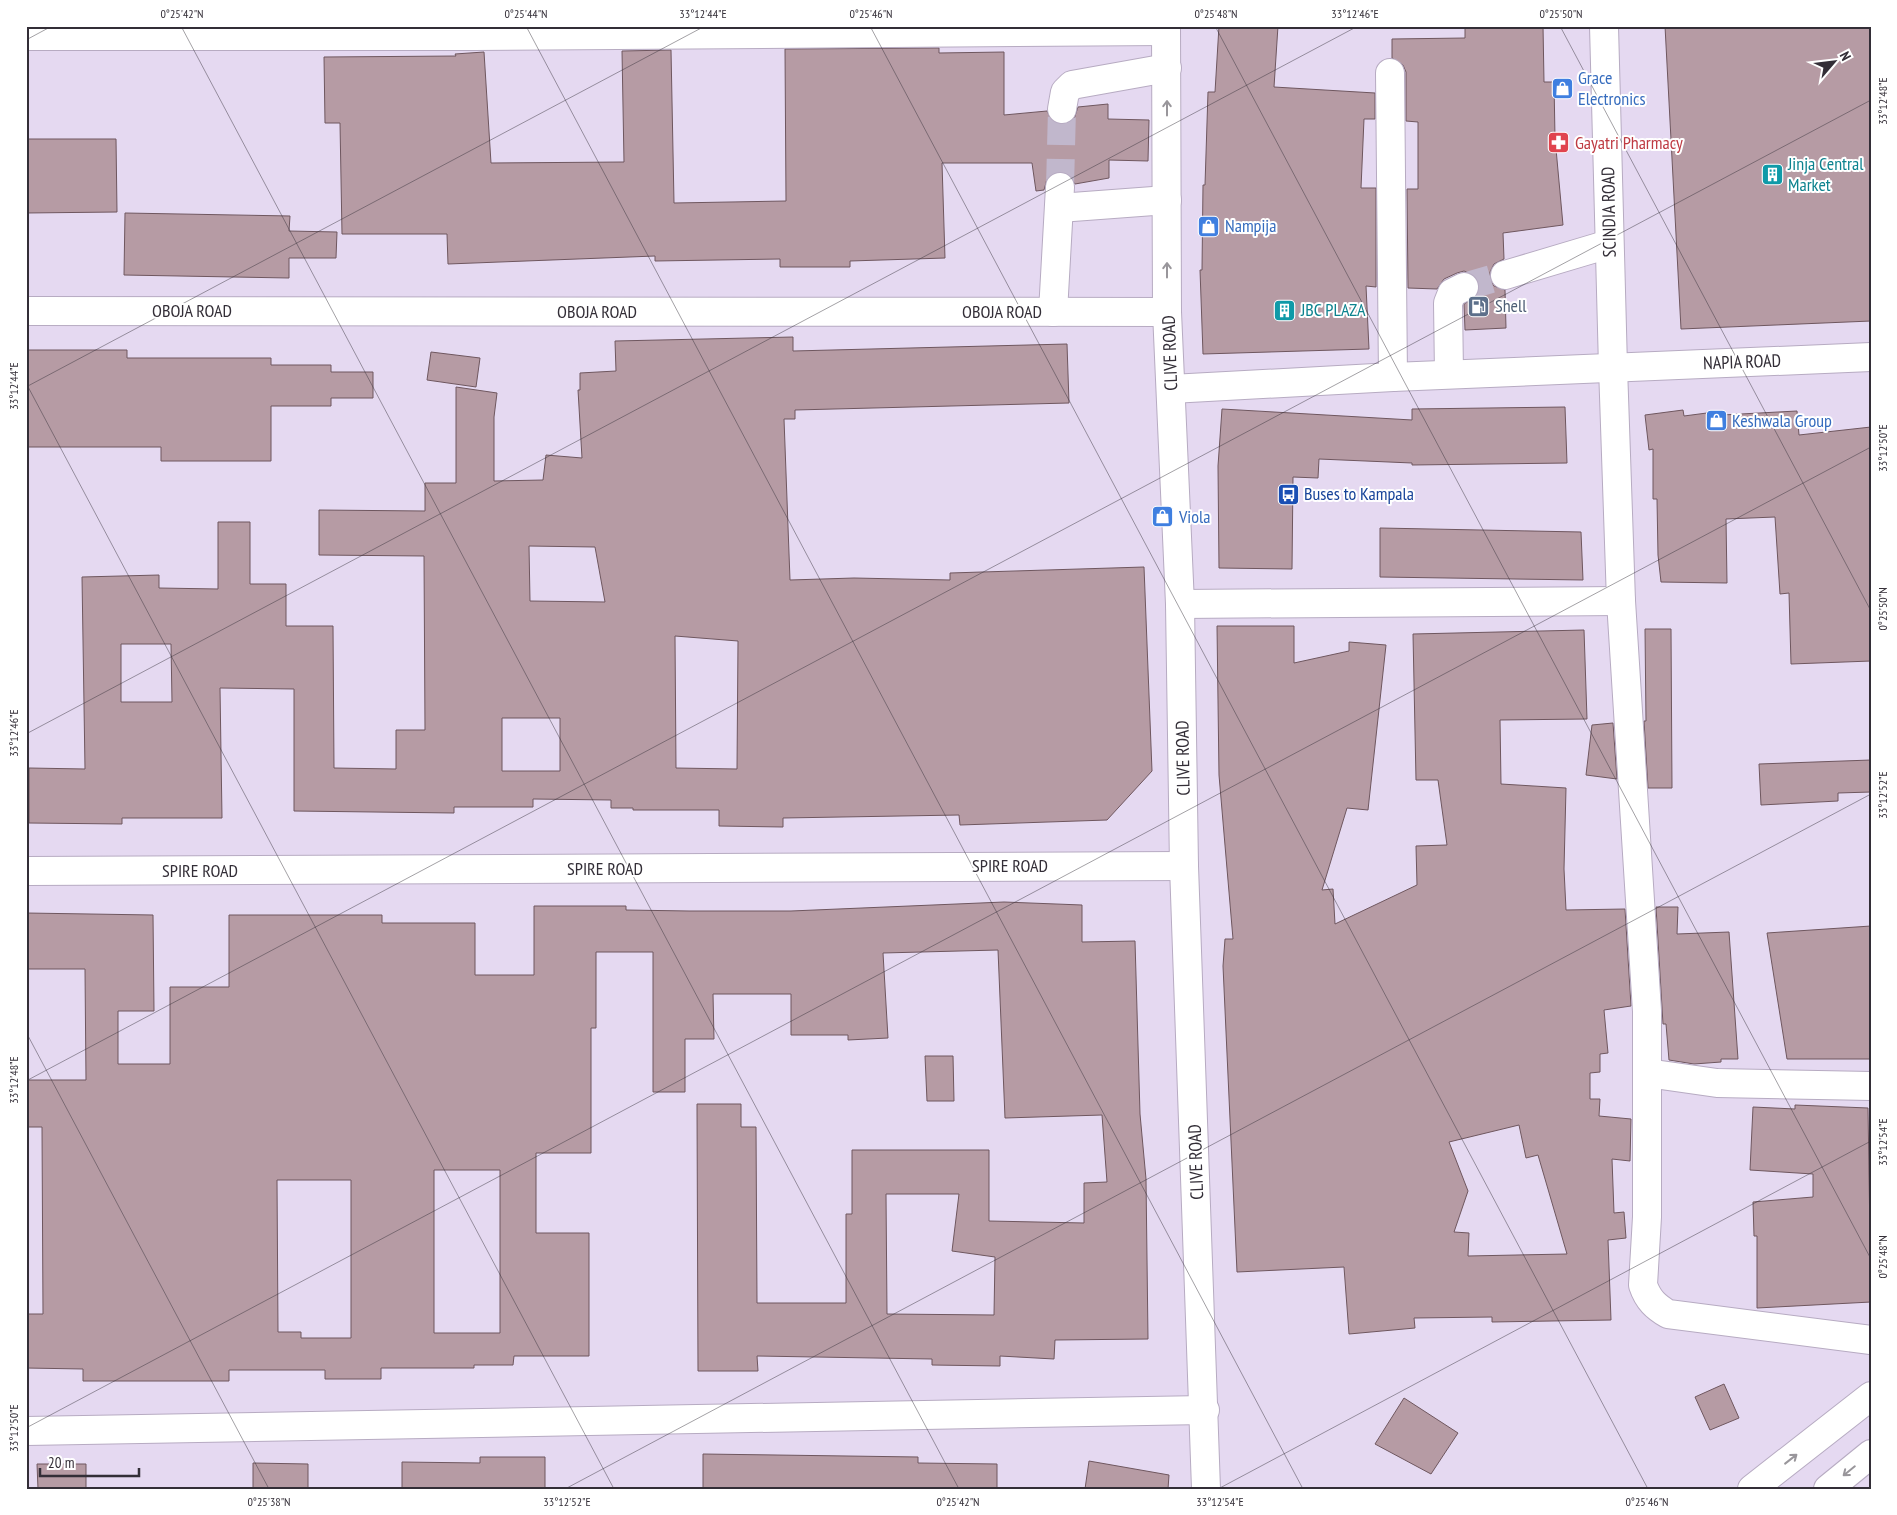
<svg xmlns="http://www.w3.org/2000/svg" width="1897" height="1515" font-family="'PT Sans Narrow',sans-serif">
	<rect width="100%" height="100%" fill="#e5d9f1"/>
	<!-- building -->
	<g fill="#b69ba4" stroke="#6f575f" fill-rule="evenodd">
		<path d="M 1219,26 L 1278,26 L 1274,87 L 1375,93 L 1375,119 L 1364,119 L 1361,188 L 1376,188 L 1376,287 L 1366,286 L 1369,349 L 1203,354 L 1200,270 L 1202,270 L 1203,185 L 1205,185 L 1208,92 L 1215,92 Z"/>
		<path d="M 1465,26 L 1543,26 L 1544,82 L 1554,82 L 1555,138 L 1563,225 L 1503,233 L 1504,259 L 1494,264 L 1490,272 L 1490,280 L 1494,286 L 1505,290 L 1506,328 L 1465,330 L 1464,304 L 1477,296 L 1480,288 L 1478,280 L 1472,274 L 1464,271 L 1457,273 L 1444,279 L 1437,289 L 1408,288 L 1407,189 L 1418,189 L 1418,122 L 1406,121 L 1406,72 L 1403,65 L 1392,58 L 1392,39 L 1465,38 Z"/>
		<path d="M 1665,26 L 1871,26 L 1871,321 L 1681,329 Z"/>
		<path d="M 939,48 L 939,53 L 1004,52 L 1004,115 L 1047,111 L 1052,121 L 1060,124 L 1067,124 L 1074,119 L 1078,107 L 1108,104 L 1108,119 L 1149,120 L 1148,161 L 1109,160 L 1109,178 L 1075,184 L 1068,174 L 1061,171 L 1053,173 L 1047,179 L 1044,190 L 1036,191 L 1032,163 L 942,163 L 945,258 L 850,261 L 850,267 L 780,267 L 780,259 L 655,261 L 655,256 L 448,264 L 447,234 L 342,234 L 340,123 L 325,123 L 324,57 L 456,56 L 455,54 L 484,52 L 491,163 L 624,162 L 622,51 L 671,50 L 674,203 L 786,201 L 785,49 Z"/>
		<path d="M 26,139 L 116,139 L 117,212 L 26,213 Z"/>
		<path d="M 125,213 L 290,216 L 289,231 L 337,232 L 336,258 L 289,258 L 289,278 L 124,275 Z"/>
		<path d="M 793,337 L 793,351 L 1067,344 L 1069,403 L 795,410 L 795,419 L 784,419 L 790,580 L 854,578 L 950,580 L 950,573 L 1144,567 L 1152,771 L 1107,820 L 960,825 L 959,815 L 783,818 L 783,827 L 719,826 L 719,810 L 633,810 L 633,808 L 611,808 L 611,800 L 533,799 L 533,807 L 454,807 L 454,813 L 294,811 L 294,689 L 220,688 L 222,818 L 122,818 L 122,824 L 29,823 L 29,768 L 85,769 L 82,577 L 159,575 L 159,588 L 218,589 L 218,522 L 250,522 L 250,584 L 286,584 L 286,626 L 333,626 L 334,768 L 396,769 L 396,730 L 425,730 L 424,556 L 319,555 L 319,510 L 425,511 L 425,483 L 456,483 L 456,387 L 497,393 L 494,417 L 494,481 L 543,480 L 546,455 L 582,458 L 578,390 L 580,390 L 580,373 L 616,371 L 615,341 ZM 529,546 L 595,547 L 605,602 L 530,601 ZM 675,636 L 738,641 L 737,769 L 676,768 ZM 121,644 L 171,644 L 172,702 L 121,702 ZM 502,718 L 560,718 L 560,771 L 502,771 Z"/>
		<path d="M 26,350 L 127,350 L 127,358 L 271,358 L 271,365 L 331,365 L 331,372 L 373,372 L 373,398 L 331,398 L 331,406 L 271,406 L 271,461 L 161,461 L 161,447 L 26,447 Z"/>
		<path d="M 431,352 L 480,358 L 476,387 L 427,380 Z"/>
		<path d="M 1565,407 L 1567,463 L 1412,465 L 1412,463 L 1319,459 L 1318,478 L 1293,477 L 1292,569 L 1219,568 L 1218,466 L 1222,409 L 1412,420 L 1412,409 Z"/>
		<path d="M 1683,410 L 1684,416 L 1722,411 L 1722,415 L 1797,411 L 1799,435 L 1871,427 L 1871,661 L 1791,664 L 1789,593 L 1780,594 L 1775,517 L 1726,519 L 1727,583 L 1661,582 L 1658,555 L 1657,499 L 1653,499 L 1653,449 L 1649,450 L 1645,415 Z"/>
		<path d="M 1380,528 L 1581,532 L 1583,580 L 1380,577 Z"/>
		<path d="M 1217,626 L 1294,626 L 1294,663 L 1349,651 L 1349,642 L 1386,645 L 1368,810 L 1347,808 L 1322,890 L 1333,889 L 1335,924 L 1417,885 L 1416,846 L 1447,845 L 1438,780 L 1416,780 L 1413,634 L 1584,630 L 1587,719 L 1500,720 L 1501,784 L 1566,788 L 1564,869 L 1566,910 L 1625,909 L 1631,1006 L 1604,1010 L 1608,1053 L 1600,1054 L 1600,1072 L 1590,1073 L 1590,1099 L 1600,1099 L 1599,1116 L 1631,1119 L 1630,1161 L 1612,1159 L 1614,1213 L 1624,1212 L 1626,1238 L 1608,1240 L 1611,1320 L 1492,1322 L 1492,1317 L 1414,1318 L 1415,1328 L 1349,1334 L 1344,1267 L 1237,1272 L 1223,966 L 1225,939 L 1233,939 L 1219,775 ZM 1519,1125 L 1526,1158 L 1538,1155 L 1567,1254 L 1468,1256 L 1469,1233 L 1454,1232 L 1468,1191 L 1449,1142 Z"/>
		<path d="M 1645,629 L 1671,629 L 1672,788 L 1648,788 L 1644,721 L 1646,721 Z"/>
		<path d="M 1613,723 L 1617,779 L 1586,775 L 1592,725 Z"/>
		<path d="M 1871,760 L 1871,792 L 1838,793 L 1838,801 L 1761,805 L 1759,764 Z"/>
		<path d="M 1004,902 L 1082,905 L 1082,942 L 1135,941 L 1140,1114 L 1146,1179 L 1148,1339 L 1055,1340 L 1054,1359 L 1000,1356 L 1000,1366 L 932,1365 L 932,1359 L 757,1356 L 758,1371 L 698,1371 L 697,1104 L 741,1104 L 741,1127 L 756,1127 L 757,1303 L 846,1303 L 846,1214 L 852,1214 L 852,1150 L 989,1150 L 989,1221 L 1084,1223 L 1084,1183 L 1107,1182 L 1102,1115 L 1005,1118 L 998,950 L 883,953 L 888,1038 L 848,1040 L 848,1035 L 791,1035 L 791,994 L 713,994 L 714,1039 L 685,1039 L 685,1092 L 653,1092 L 653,952 L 596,952 L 596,1028 L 591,1028 L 591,1153 L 536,1153 L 536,1233 L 589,1233 L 589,1356 L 514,1356 L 513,1365 L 474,1365 L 474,1368 L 381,1368 L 381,1379 L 325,1379 L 325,1370 L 229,1370 L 229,1381 L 83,1381 L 83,1369 L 26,1368 L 26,1314 L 43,1314 L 42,1127 L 26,1127 L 26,1080 L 86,1080 L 85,969 L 26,969 L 26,913 L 153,915 L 154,1011 L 118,1011 L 118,1064 L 170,1064 L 170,987 L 229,987 L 229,915 L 382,915 L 382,923 L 475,923 L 475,975 L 534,975 L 534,906 L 626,906 L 626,910 L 689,911 L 791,911 ZM 434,1170 L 500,1170 L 500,1333 L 434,1333 ZM 277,1180 L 351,1180 L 351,1338 L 301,1338 L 301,1332 L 278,1332 ZM 886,1194 L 959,1194 L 952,1251 L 995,1257 L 994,1315 L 887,1314 Z"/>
		<path d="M 1656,907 L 1678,907 L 1677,934 L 1729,932 L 1738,1059 L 1721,1059 L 1721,1062 L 1694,1064 L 1669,1060 L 1666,1024 L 1663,1024 Z"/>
		<path d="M 1871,926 L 1871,1059 L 1787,1059 L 1767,933 Z"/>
		<path d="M 925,1056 L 953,1056 L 954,1101 L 927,1101 Z"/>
		<path d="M 1795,1105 L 1868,1108 L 1871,1302 L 1757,1308 L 1757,1236 L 1754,1236 L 1753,1202 L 1813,1197 L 1813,1174 L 1750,1170 L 1753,1107 L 1795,1109 Z"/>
		<path d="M 1724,1384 L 1739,1418 L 1710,1430 L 1695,1397 Z"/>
		<path d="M 1404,1398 L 1458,1433 L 1431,1474 L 1375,1444 Z"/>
		<path d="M 703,1454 L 918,1457 L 918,1463 L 997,1464 L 997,1489 L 703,1489 Z"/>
		<path d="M 480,1457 L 545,1457 L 545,1489 L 402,1489 L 402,1462 L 480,1463 Z"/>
		<path d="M 1089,1461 L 1169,1475 L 1168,1489 L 1085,1489 Z"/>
		<path d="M 253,1463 L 308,1464 L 308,1489 L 253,1489 Z"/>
		<path d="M 37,1464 L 86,1464 L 86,1489 L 38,1489 Z"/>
	</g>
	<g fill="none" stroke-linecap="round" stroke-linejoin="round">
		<!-- minor-tunnel -->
		<g stroke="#c1b7cc" stroke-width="28" stroke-dasharray="28 14" stroke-linecap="butt">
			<path d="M 1060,187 L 1062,109"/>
			<path d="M 1464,287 L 1505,275"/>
		</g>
		<defs>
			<g id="minor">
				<path d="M 1166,26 L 1167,312 L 1180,604 L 1184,866 L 1206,1489"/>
				<path d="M 1604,26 L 1613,367 L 1621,601 L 1647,1011 L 1647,1217 L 1643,1285 C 1648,1300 1656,1307 1668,1314 L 1871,1340"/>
				<path d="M 26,36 L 473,36 L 1166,31"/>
				<path d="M 1390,73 L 1393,377"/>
				<path d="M 1062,109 L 1065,92 L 1072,85 L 1167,68"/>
				<path d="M 1059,208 L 1167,200"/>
				<path d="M 1505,275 L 1609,244"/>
				<path d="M 26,311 L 1167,312"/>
				<path d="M 1053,312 L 1060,187"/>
				<path d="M 1449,374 L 1448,303 L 1452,293 L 1464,287"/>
				<path d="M 1171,389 L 1393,377 L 1871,357"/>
				<path d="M 1180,604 L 1621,601"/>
				<path d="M 26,871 L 1184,866"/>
				<path d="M 1647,1073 L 1717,1083 L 1871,1086"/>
				<path d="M 26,1431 L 1205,1410"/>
				<path d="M 1752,1489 L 1871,1396"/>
				<path d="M 1828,1489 L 1871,1454"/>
			</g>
		</defs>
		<!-- minor casing -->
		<use href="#minor" stroke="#b7abc2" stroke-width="30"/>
		<!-- minor -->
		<use href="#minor" stroke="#fff" stroke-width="28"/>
	</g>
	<!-- one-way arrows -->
	<defs><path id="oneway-shaft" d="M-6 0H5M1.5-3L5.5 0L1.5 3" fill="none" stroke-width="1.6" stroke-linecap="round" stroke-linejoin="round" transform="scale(1.25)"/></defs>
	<g stroke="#99969b">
		<use href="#oneway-shaft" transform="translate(1167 108) rotate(-90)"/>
		<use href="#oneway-shaft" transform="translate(1167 270) rotate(-90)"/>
		<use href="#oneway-shaft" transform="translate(1791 1459) rotate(-38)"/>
		<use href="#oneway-shaft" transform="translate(1849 1471) rotate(141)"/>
	</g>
	<!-- ticks -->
	<path fill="none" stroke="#332e37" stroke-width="1" stroke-opacity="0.45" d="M 181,26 L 959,1489M 526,26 L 1303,1489M 870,26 L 1648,1489M 1215,26 L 1871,1259M 1560,26 L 1871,611M 26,40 L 52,26M 26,383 L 614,1489M 26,387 L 705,26M 26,734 L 1358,26M 26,1032 L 269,1489M 26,1081 L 1871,100M 26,1428 L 1871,447M 565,1489 L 1871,794M 1218,1489 L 1871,1141M 1870,1489 L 1871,1488"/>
	<!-- icons -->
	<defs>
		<symbol id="shop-square" viewBox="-11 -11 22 22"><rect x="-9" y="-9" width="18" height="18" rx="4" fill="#3f7fe0" stroke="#fff"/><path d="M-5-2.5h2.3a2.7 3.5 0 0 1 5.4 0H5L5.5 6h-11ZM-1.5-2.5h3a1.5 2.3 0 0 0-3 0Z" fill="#fff"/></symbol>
		<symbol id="pharmacy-square" viewBox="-11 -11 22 22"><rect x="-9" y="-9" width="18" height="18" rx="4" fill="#e0444e" stroke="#fff"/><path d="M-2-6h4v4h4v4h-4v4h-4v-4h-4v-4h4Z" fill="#fff"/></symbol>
		<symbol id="building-square" viewBox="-11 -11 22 22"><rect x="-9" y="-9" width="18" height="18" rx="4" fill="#0f9aa8" stroke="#fff"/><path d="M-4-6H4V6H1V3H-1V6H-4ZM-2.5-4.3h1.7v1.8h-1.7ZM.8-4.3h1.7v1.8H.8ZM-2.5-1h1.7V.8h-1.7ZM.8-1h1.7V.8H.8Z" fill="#fff"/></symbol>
		<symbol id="fuel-square" viewBox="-11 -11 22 22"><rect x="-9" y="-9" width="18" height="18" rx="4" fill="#5c6f8a" stroke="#fff"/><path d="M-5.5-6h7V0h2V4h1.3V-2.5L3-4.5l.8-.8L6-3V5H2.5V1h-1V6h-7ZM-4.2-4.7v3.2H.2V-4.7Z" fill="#fff"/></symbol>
		<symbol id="bus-square" viewBox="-11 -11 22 22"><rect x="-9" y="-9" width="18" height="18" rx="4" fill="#1a4fb4" stroke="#fff"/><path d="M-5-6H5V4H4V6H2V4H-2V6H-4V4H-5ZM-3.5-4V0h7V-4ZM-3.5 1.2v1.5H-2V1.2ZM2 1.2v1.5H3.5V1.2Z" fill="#fff"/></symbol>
	</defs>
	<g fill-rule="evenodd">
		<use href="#shop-square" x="1550" y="76" width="25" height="25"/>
		<use href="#pharmacy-square" x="1546" y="130" width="25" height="25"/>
		<use href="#building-square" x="1760" y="162" width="25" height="25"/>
		<use href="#shop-square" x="1196" y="214" width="25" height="25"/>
		<use href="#fuel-square" x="1466" y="294" width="25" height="25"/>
		<use href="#building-square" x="1272" y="298" width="25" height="25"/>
		<use href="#shop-square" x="1704" y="408" width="25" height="25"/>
		<use href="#bus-square" x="1276" y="482" width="25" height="25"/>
		<use href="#shop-square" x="1150" y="504" width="25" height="25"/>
	</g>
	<g text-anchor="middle" stroke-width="4" stroke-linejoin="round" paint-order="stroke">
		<!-- shop labels -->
		<g font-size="18" fill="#366cbe" stroke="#fff" text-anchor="start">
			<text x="1578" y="84">Grace<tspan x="1578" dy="21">Electronics</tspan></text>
			<text x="1225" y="232">Nampija</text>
			<text x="1732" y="427">Keshwala Group</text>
			<text x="1179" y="523">Viola</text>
		</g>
		<!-- health labels -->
		<g font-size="18" fill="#be3a42" stroke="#fff" text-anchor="start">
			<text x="1575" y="149">Gayatri Pharmacy</text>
		</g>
		<!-- culture labels -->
		<g font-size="18" fill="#0d838f" stroke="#fff" text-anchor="start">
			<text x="1788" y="170">Jinja Central<tspan x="1788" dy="21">Market</tspan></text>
			<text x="1301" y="316">JBC PLAZA</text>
		</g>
		<!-- street labels -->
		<g font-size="18" fill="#332e37" stroke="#fff">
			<text transform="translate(1609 212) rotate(-91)" y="6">SCINDIA ROAD</text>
			<text x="192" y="317">OBOJA ROAD</text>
			<text x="597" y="318">OBOJA ROAD</text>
			<text x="1002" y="318">OBOJA ROAD</text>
			<text transform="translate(1170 353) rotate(-92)" y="6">CLIVE ROAD</text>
			<text transform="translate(1742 362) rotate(-2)" y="6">NAPIA ROAD</text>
			<text transform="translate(1183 758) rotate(-91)" y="6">CLIVE ROAD</text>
			<text x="1010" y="872">SPIRE ROAD</text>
			<text x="605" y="875">SPIRE ROAD</text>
			<text x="200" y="877">SPIRE ROAD</text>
			<text transform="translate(1196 1162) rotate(-92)" y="6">CLIVE ROAD</text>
		</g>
		<!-- service labels -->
		<g font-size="18" fill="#4e5e75" stroke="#fff" text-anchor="start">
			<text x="1495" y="312">Shell</text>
		</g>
		<!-- transit labels -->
		<g font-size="18" fill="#164399" stroke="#fff" text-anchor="start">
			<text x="1304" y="500">Buses to Kampala</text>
		</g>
	</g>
	<!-- border -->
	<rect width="1897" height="1515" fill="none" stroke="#ffffff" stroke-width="55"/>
	<!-- north arrow -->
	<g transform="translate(1834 62) rotate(62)" stroke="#ffffff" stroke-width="4" paint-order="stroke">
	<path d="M0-4L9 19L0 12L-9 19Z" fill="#332e37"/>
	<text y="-8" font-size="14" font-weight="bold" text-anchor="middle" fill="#332e37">N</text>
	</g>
	<!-- scale -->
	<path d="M40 1468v8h99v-8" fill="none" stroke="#332e37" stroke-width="2.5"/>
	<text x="48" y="1468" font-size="15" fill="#332e37" stroke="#ffffff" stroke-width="4" paint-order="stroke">20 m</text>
	<rect x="28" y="28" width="1842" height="1460" fill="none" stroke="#332e37" stroke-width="2"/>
	<g font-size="12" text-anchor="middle" fill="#332e37">
		<text x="182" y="18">0°25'42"N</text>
		<text x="526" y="18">0°25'44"N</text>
		<text x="703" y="18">33°12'44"E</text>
		<text x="871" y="18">0°25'46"N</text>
		<text x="1216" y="18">0°25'48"N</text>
		<text x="1355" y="18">33°12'46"E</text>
		<text x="1561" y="18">0°25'50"N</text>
		<text transform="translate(1883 101) rotate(-90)" y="4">33°12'48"E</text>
		<text transform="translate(14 386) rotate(-90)" y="4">33°12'44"E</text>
		<text transform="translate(1883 448) rotate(-90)" y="4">33°12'50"E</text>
		<text transform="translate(1883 609) rotate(-90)" y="4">0°25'50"N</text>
		<text transform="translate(14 733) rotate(-90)" y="4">33°12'46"E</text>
		<text transform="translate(1883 795) rotate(-90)" y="4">33°12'52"E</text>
		<text transform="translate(14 1080) rotate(-90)" y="4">33°12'48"E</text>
		<text transform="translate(1883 1142) rotate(-90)" y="4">33°12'54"E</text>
		<text transform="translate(1883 1257) rotate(-90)" y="4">0°25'48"N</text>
		<text transform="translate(14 1428) rotate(-90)" y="4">33°12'50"E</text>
		<text x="269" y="1506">0°25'38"N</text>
		<text x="567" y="1506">33°12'52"E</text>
		<text x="958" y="1506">0°25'42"N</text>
		<text x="1220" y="1506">33°12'54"E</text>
		<text x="1647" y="1506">0°25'46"N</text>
	</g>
</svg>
